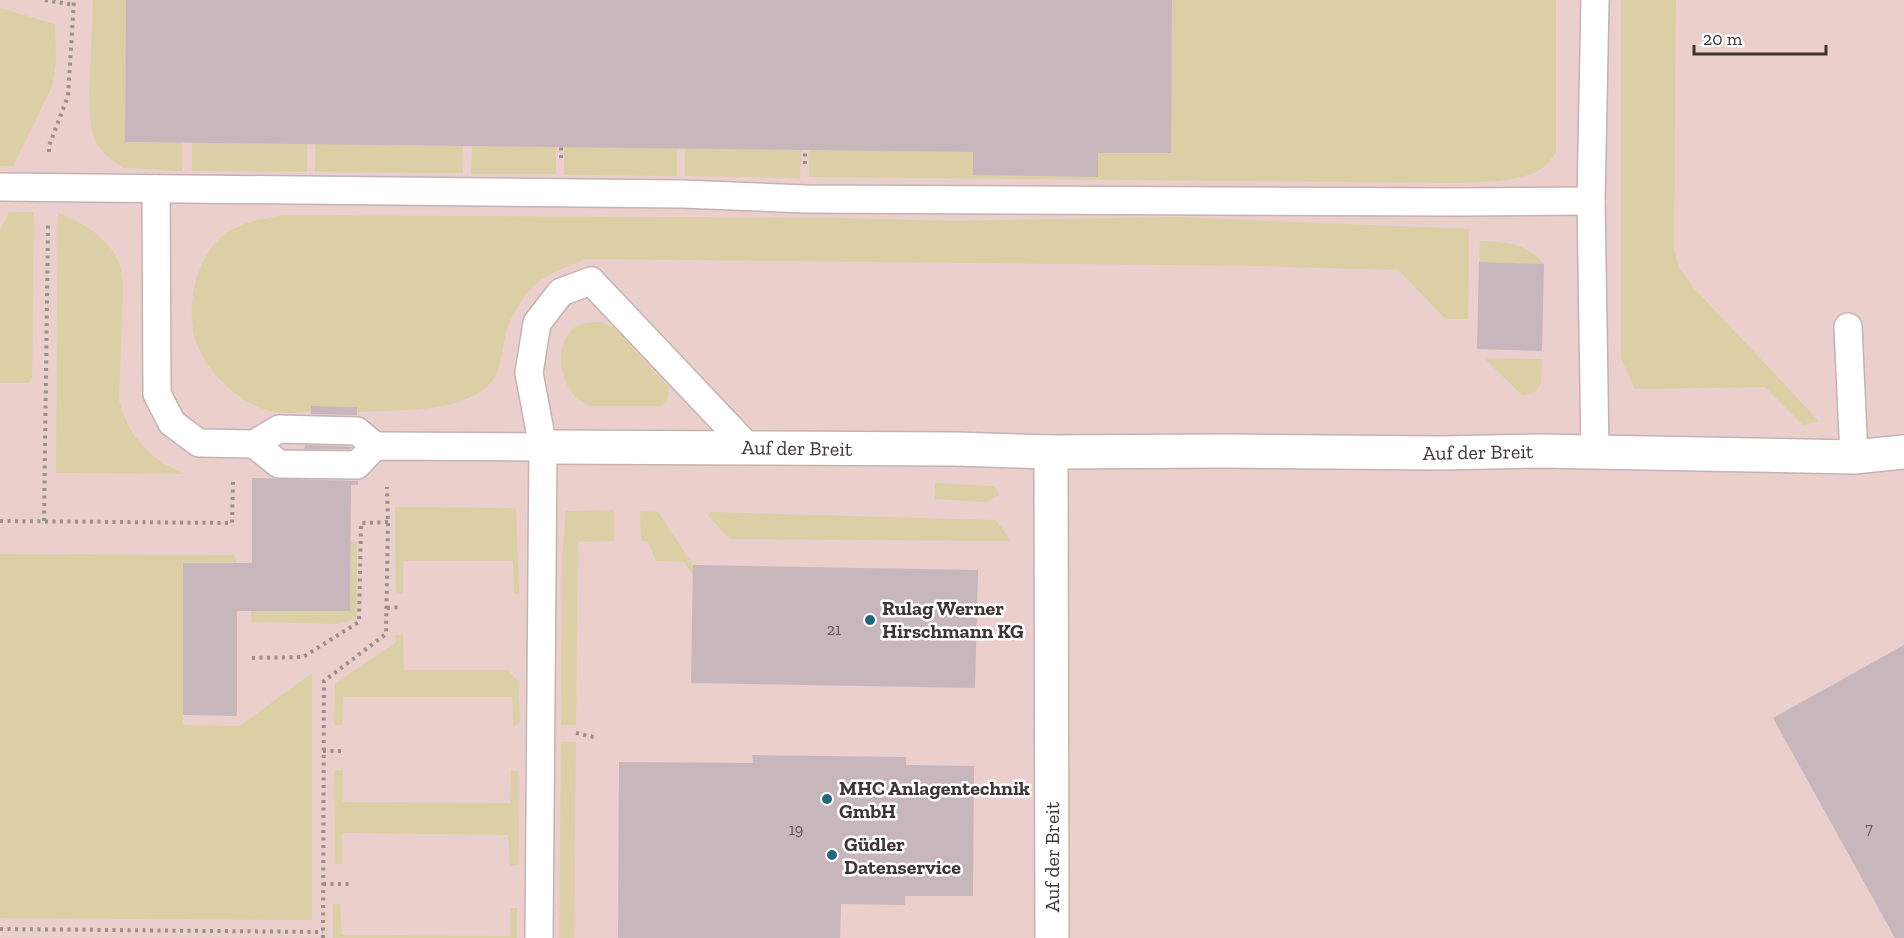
<svg xmlns="http://www.w3.org/2000/svg" width="1904" height="938" font-family="'Zilla Slab',serif">
	<rect width="100%" height="100%" fill="#f0dedb"/>
	<!-- built -->
	<rect fill="#eacfcc" x="0" y="0" width="1904" height="938"/>
	<!-- green -->
	<g fill="#dccfa5">
		<path d="M 93,0 L 126,0 L 125,142 L 182,143 L 182,171 L 123,168 L 108,157 L 97,145 L 91,128 L 89,99 Z"/>
		<path d="M 1172,0 L 1556,0 L 1556,152 C 1552,157 1549,163 1544,167 C 1522,183 1487,181 1461,183 L 809,177 L 810,150 L 973,152 L 973,175 L 1098,177 L 1098,153 L 1170,153 Z"/>
		<path d="M 1621,0 L 1676,0 L 1674,250 L 1679,268 L 1694,288 L 1814,416 L 1818,422 L 1803,425 L 1765,387 L 1635,389 L 1621,358 Z"/>
		<path d="M 0,8 L 55,24 L 56,61 L 52,87 L 13,166 L 0,166 Z"/>
		<path d="M 192,143 L 307,144 L 307,172 L 192,171 Z"/>
		<path d="M 315,144 L 463,146 L 463,173 L 315,172 Z"/>
		<path d="M 472,146 L 556,147 L 556,174 L 471,174 Z"/>
		<path d="M 564,147 L 677,148 L 677,176 L 564,175 Z"/>
		<path d="M 685,148 L 801,150 L 800,178 L 685,176 Z"/>
		<path d="M 9,212 L 34,212 L 32,379 L 28,383 L 0,383 L 0,230 Z"/>
		<path d="M 58,213 C 83,222 115,241 121,270 C 124,286 122,304 122,321 C 121,347 120,374 119,400 C 129,438 150,460 186,474 L 56,473 Z"/>
		<path d="M 284,215 L 843,218 L 954,221 L 1174,217 L 1469,229 L 1468,319 L 1446,319 L 1398,270 L 1252,266 L 586,259 C 572,265 554,271 541,280 C 524,293 509,317 505,337 C 502,351 501,370 492,381 C 466,414 395,410 357,412 L 357,407 L 311,406 L 311,412 C 299,412 285,414 274,412 C 245,407 210,376 199,349 C 184,318 193,266 217,241 C 235,223 260,219 284,215 Z"/>
		<path d="M 1480,241 C 1505,242 1527,243 1544,264 L 1479,262 Z"/>
		<path d="M 600,322 L 614,328 L 667,385 C 669,395 670,399 662,406 L 590,406 C 583,402 575,398 571,391 C 558,373 556,339 577,326 C 584,322 593,322 600,322 Z"/>
		<path d="M 1484,358 L 1542,359 L 1541,384 L 1534,393 L 1522,395 Z"/>
		<path d="M 935,483 L 993,486 L 997,489 L 999,495 L 986,502 L 935,499 Z"/>
		<path d="M 395,507 L 516,508 L 519,594 L 514,594 L 513,561 L 403,561 L 403,594 L 396,593 Z"/>
		<path d="M 614,510 L 614,541 L 578,542 L 576,725 L 561,725 L 562,560 L 566,511 Z"/>
		<path d="M 640,511 L 658,512 L 693,565 L 693,575 L 684,562 L 656,561 L 648,542 L 641,541 Z"/>
		<path d="M 711,512 L 996,520 L 1011,541 L 730,539 L 709,517 L 709,514 Z"/>
		<path d="M 351,542 L 357,542 L 357,615 L 354,619 L 340,624 L 252,622 L 251,611 L 350,611 Z"/>
		<path d="M 0,554 L 234,555 L 237,563 L 183,563 L 183,725 L 240,726 L 312,673 L 312,920 L 0,918 Z"/>
		<path d="M 395,635 L 403,635 L 404,670 L 508,670 L 518,681 L 520,721 L 518,725 L 513,726 L 512,697 L 343,697 L 343,724 L 334,726 L 335,684 L 396,642 Z"/>
		<path d="M 561,742 L 576,742 L 574,938 L 559,938 Z"/>
		<path d="M 334,770 L 343,770 L 343,802 L 510,803 L 511,770 L 518,771 L 519,865 L 510,866 L 508,835 L 342,833 L 342,864 L 335,864 Z"/>
		<path d="M 333,904 L 340,904 L 342,935 L 510,936 L 510,908 L 517,908 L 517,938 L 333,938 Z"/>
	</g>
	<!-- building -->
	<g fill="#c7b6bc">
		<path d="M 126,0 L 1172,0 L 1171,153 L 1098,153 L 1098,177 L 973,175 L 973,152 L 125,142 Z"/>
		<path d="M 1479,262 L 1544,264 L 1542,351 L 1477,349 Z"/>
		<path d="M 311,406 L 357,407 L 357,415 L 311,414 Z"/>
		<path d="M 306,445 L 351,447 L 352,447 L 350,449 L 303,449 Z"/>
		<path d="M 252,478 L 358,481 L 358,485 L 351,485 L 350,611 L 237,611 L 237,716 L 183,715 L 183,563 L 252,563 Z"/>
		<path d="M 693,565 L 978,570 L 975,688 L 691,683 Z"/>
		<path d="M 1904,645 L 1904,938 L 1895,938 L 1773,718 Z"/>
		<path d="M 752,755 L 906,757 L 906,765 L 974,766 L 973,896 L 905,896 L 905,905 L 841,904 L 840,938 L 618,938 L 619,762 L 753,763 Z"/>
	</g>
	<g fill="none" stroke-linecap="round" stroke-linejoin="round">
		<defs>
			<g id="lane">
				<path d="M 0,187 L 682,194 L 805,199 L 1457,202 L 1591,201 L 1595,0"/>
				<path d="M 156,189 L 157,394 L 172,423 L 199,443 L 254,444 L 279,429 L 357,431 L 375,446"/>
				<path d="M 1591,201 L 1595,452"/>
				<path d="M 1848,327 L 1854,457"/>
				<path d="M 254,444 L 279,464 L 357,465 L 375,446 L 543,447"/>
				<path d="M 539,938 L 543,447 L 529,373 L 537,323 L 561,292 L 591,281 L 748,447"/>
			</g>
			<g id="street">
				<path d="M 543,447 L 956,449 L 1051,452 L 1226,451 L 1441,453 L 1540,451 L 1854,457 L 1904,452"/>
				<path d="M 1051,452 L 1052,938"/>
			</g>
		</defs>
		<!-- lane casing -->
		<use href="#lane" stroke="#c5b3b1" stroke-width="30"/>
		<!-- street casing -->
		<use href="#street" stroke="#c5b3b1" stroke-width="36"/>
		<!-- path -->
		<g stroke="#9c8f8c" stroke-width="4" stroke-dasharray="3 4.5" stroke-linecap="butt">
			<path d="M 45,0 L 74,5"/>
			<path d="M 49,152 L 49,146 L 68,96 L 74,0"/>
			<path d="M 561,158 L 561,147"/>
			<path d="M 805,164 L 805,150"/>
			<path d="M 0,521 L 232,523 L 233,481"/>
			<path d="M 44,521 L 48,225"/>
			<path d="M 387,608 L 401,607"/>
			<path d="M 252,658 L 303,657 L 359,622 L 361,523 L 388,522"/>
			<path d="M 576,733 L 598,738"/>
			<path d="M 323,751 L 345,751"/>
			<path d="M 323,884 L 353,884"/>
			<path d="M 0,929 L 323,932"/>
			<path d="M 323,938 L 324,681 L 386,634 L 388,522 L 387,487"/>
		</g>
		<!-- lane -->
		<use href="#lane" stroke="#fff" stroke-width="27"/>
		<!-- street -->
		<use href="#street" stroke="#fff" stroke-width="33"/>
	</g>
	<!-- markers -->
	<g fill="#25677a" stroke="#fff" stroke-width="2">
		<circle cx="870" cy="620" r="6"/>
		<circle cx="827" cy="799" r="6"/>
		<circle cx="832" cy="855" r="6"/>
	</g>
	<g text-anchor="middle" stroke-width="5" stroke-linejoin="round" paint-order="stroke">
		<!-- number labels -->
		<g font-size="16" fill="#605657">
			<text x="834" y="635">21</text>
			<text x="1869" y="834">7</text>
			<text x="796" y="835">19</text>
		</g>
		<!-- street labels -->
		<g font-size="20" fill="#3e3635" stroke="#fff">
			<text transform="translate(797 448) rotate(1)" y="7">Auf der Breit</text>
			<text transform="translate(1478 452) rotate(-1)" y="7">Auf der Breit</text>
			<text transform="translate(1052 857) rotate(-90)" y="7">Auf der Breit</text>
		</g>
		<!-- poi labels -->
		<g font-size="20" font-weight="bold" fill="#3e3635" stroke="#fff" text-anchor="start">
			<text x="882" y="615">Rulag Werner<tspan x="882" dy="23">Hirschmann KG</tspan></text>
			<text x="839" y="795">MHC Anlagentechnik<tspan x="839" dy="23">GmbH</tspan></text>
			<text x="844" y="851">Güdler<tspan x="844" dy="23">Datenservice</tspan></text>
		</g>
	</g>
	<!-- scale -->
	<path d="M1694 45v9h132v-9" fill="none" stroke="#3e3635" stroke-width="3"/>
	<text x="1703" y="45" font-size="18" fill="#3e3635" stroke="#ffffff" stroke-width="4.5" paint-order="stroke">20 m</text>
</svg>
